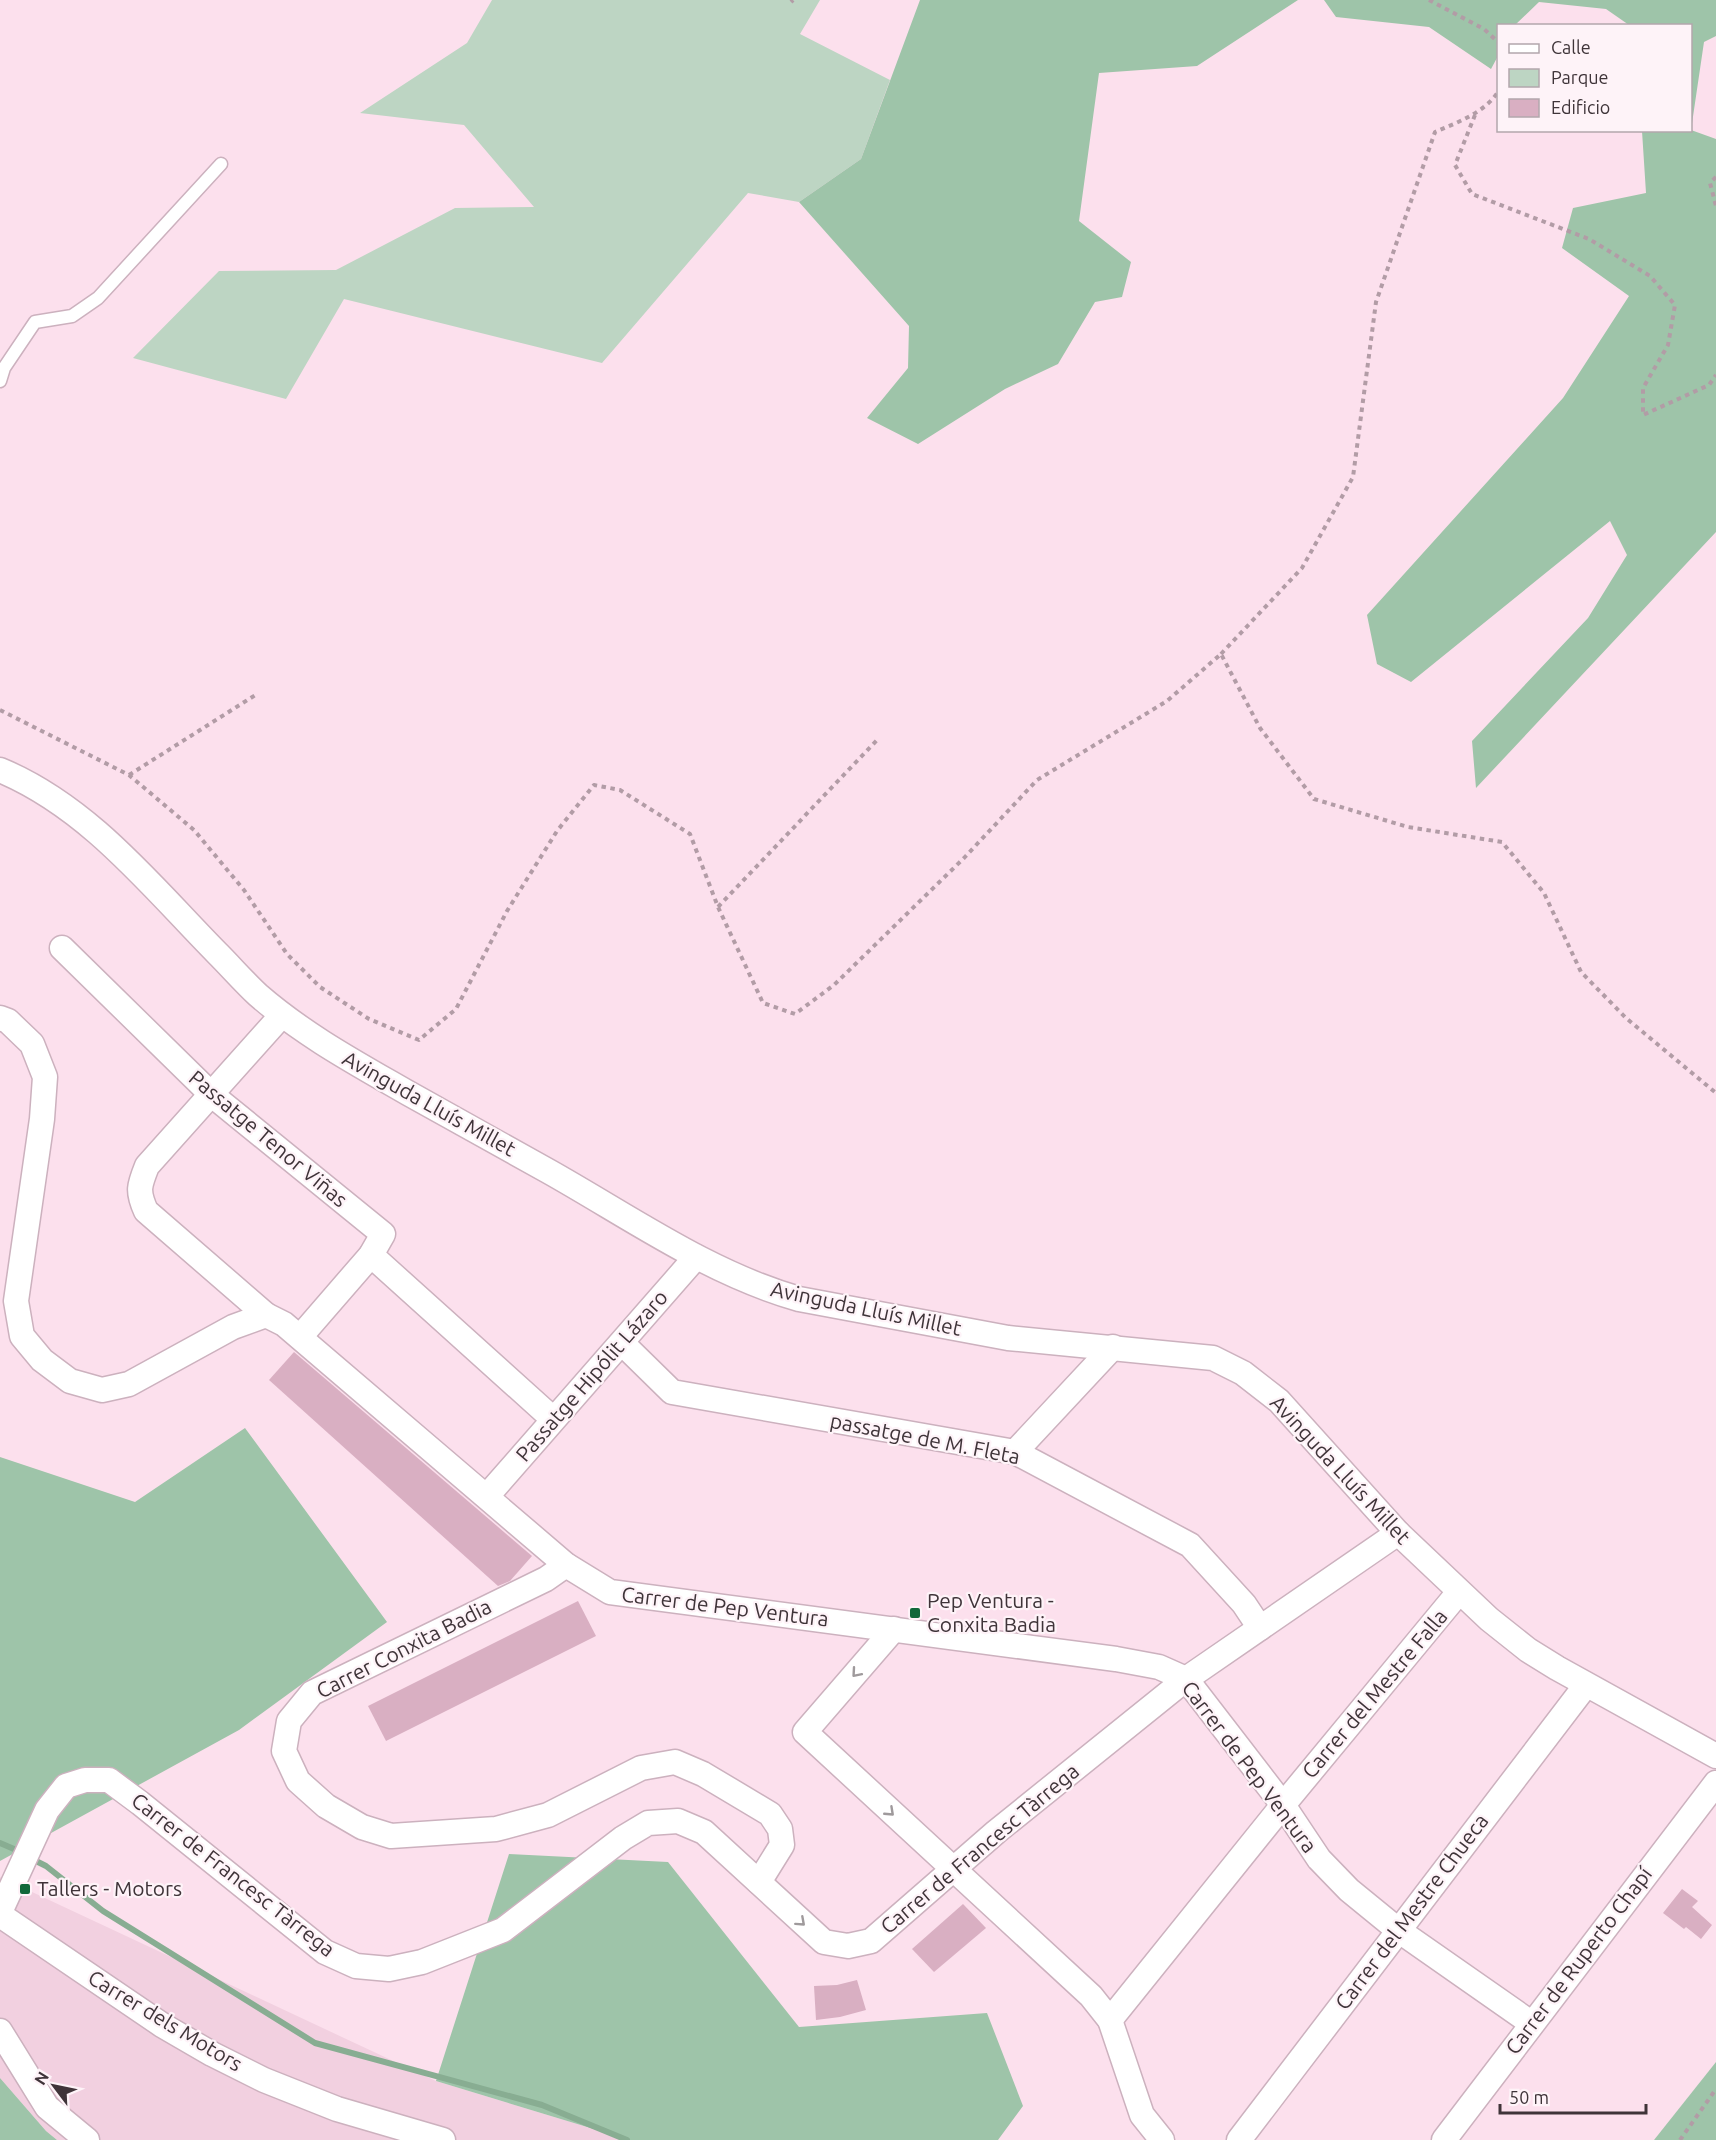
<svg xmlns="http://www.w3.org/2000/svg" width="1716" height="2140" font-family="Ubuntu,sans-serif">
	<rect width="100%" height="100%" fill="#fce0ed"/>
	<!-- built -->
	<path fill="#f2d0e0" d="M 0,1877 L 436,2081 L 630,2140 L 57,2140 L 46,2131 L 0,2078 Z"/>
	<!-- green -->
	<path fill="#bdd5c3" d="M 492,0 L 820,0 L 800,34 L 890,80 L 861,159 L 799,202 L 748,193 L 602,363 L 344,299 L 286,399 L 133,358 L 219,271 L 336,270 L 455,208 L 534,207 L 464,125 L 360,113 L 467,43 Z"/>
	<!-- forest -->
	<g fill="#9ec4a9">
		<path d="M 920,0 L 1298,0 L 1197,66 L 1099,73 L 1079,221 L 1131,262 L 1122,297 L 1095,302 L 1058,364 L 1005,389 L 918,444 L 867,418 L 908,368 L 909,326 L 799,202 L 861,159 Z"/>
		<path d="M 1324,0 L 1716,0 L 1716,36 L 1704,42 L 1691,130 L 1716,139 L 1716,532 L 1476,788 L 1472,741 L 1588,618 L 1627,555 L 1610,521 L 1411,682 L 1377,664 L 1367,615 L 1563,398 L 1629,296 L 1562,248 L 1573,208 L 1646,193 L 1642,131 L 1690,130 L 1690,26 L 1629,25 L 1606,9 L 1539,2 L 1515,25 L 1498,26 L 1498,56 L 1491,69 L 1429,27 L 1336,17 Z"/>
		<path d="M 245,1428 L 387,1622 L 239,1730 L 0,1861 L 0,1457 L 135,1502 Z"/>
		<path d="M 509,1854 L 668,1862 L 799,2027 L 987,2013 L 1023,2106 L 998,2140 L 630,2140 L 436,2081 Z"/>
		<path d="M 1716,2062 L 1716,2140 L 1654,2140 Z"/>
		<path d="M 0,2078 L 46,2131 L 57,2140 L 0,2140 Z"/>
	</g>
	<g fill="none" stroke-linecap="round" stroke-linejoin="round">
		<!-- stream -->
		<g stroke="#88ad92" stroke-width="6">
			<path d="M 0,1843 L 21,1852"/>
			<path d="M 30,1858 L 46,1866 L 103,1911 L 315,2043 L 542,2105 L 627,2140"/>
		</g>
	</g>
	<!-- building -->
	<g fill="#d9afc2">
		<path d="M 294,1352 L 532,1556 L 510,1581 L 498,1586 L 269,1380 Z"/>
		<path d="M 578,1601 L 596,1636 L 386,1741 L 368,1706 Z"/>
		<path d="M 1682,1889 L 1698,1901 L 1692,1907 L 1712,1925 L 1701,1939 L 1686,1927 L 1684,1929 L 1663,1913 Z"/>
		<path d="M 963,1904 L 986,1928 L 934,1972 L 912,1949 Z"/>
		<path d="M 857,1980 L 866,2010 L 840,2017 L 816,2020 L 814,1986 L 837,1985 Z"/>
	</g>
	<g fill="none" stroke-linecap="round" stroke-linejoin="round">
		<defs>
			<path id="service" d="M 0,381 L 4,368 L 35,322 L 72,316 L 98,298 L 221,164"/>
			<g id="minor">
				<path d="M 0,770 C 89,807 151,886 217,953 C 231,967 244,982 258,995 C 304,1035 356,1063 408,1093 C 455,1119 502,1145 548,1171 C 630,1217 708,1273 799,1299 L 1008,1338 L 1213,1358 L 1243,1373 L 1279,1401 L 1398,1533 L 1489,1619 L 1528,1650 L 1557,1668 L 1716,1756"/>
				<path d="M 62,948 L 212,1095 L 383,1234 L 371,1255 L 300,1337"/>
				<path d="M 0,1018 L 8,1021 L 32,1044 L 45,1077 L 42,1119 L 16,1301 L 22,1336 L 42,1360 L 70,1381 L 102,1390 L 129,1384 L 233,1327 L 266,1315 L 284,1324 L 566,1565 L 610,1592 L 1116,1659 L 1159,1667 L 1186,1679 L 1283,1805 L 1319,1859 L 1349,1890 L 1398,1930 L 1531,2023"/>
				<path d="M 371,1255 L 553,1419"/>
				<path d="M 266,1315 L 146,1211 C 137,1191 139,1186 147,1166 L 282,1015"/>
				<path d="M 622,1343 L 672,1392 L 1015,1452 L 1190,1545 L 1244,1604 L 1260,1628"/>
				<path d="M 1015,1452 L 1113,1347"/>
				<path d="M 487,1496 L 696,1257"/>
				<path d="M 566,1565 L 546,1579 L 312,1693 L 289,1721 L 284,1751 L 298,1781 L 326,1806 L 362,1827 L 391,1836 L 496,1829 L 548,1815 L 641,1768 L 675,1762 L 703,1774 L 770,1814 L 780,1829 L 782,1845 L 759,1882"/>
				<path d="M 894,1629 L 805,1732 L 1091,1996 L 1110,2020 L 1142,2115 L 1162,2140"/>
				<path d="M 0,1912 L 47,1810 L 66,1786 L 85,1780 L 109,1780 L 140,1803 L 325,1952 L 356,1966 L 389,1969 L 422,1962 L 503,1930 L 623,1838 L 648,1823 L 678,1821 L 704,1832 L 824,1942 L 848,1946 L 871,1941 L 996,1832 L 1186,1679 L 1398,1533"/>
				<path d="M 0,1915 L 162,2025 L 212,2054 L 264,2080 L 337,2109 L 443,2140"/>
				<path d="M 1110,2020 L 1283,1805 L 1459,1592"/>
				<path d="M 0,2031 L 47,2107 L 87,2140"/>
				<path d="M 1239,2140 L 1586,1685"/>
				<path d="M 1444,2140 L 1716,1783"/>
			</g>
		</defs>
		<!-- service casing -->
		<use href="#service" stroke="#ccb1be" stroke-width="15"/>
		<!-- minor casing -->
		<use href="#minor" stroke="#ccb1be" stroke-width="27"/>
		<!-- path -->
		<g stroke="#b29ca6" stroke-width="4" stroke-dasharray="4.5 4.5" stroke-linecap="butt">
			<path d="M 1429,0 L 1484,29 L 1498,42"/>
			<path d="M 791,2 L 793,0"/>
			<path d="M 1475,115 L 1455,165 L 1472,194 L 1589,239 L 1650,276 L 1675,305 L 1668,345 L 1643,388 L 1643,415 L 1709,385 L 1716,375"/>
			<path d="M 1716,177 L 1710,183 L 1716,206"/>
			<path d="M 1221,654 L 1302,568 L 1353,477 L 1376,302 L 1435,132 C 1458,122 1484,113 1498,92"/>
			<path d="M 0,710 L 129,775 L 194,830 L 244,890 L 287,954 L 320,987 L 369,1019 L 419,1040 L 456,1009 L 507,911 L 557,831 L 594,785 L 620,790 L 690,834 L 718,907 L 763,1003 L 795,1014 L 834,985 L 964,858 L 1037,780 L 1167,701 L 1221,654 L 1260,728 L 1314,799 L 1408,827 L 1502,842 L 1544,893 L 1581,972 L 1626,1018 L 1716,1093"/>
			<path d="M 129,775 L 257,694"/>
			<path d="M 718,907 L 877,740"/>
			<path d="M 1680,2140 L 1716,2089"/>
		</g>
		<!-- service -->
		<use href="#service" stroke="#fff" stroke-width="12"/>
		<!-- minor -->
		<use href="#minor" stroke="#fff" stroke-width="24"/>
	</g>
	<!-- one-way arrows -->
	<defs><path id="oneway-chevron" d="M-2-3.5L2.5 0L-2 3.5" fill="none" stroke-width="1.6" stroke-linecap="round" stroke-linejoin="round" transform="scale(1.5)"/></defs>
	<g stroke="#9f9a9c">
		<use href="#oneway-chevron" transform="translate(856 1673) rotate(131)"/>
		<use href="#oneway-chevron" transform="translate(890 1812) rotate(43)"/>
		<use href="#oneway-chevron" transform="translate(801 1922) rotate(42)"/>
	</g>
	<!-- markers -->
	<g fill="#11683a" stroke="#fef3f8" stroke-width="2">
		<rect x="909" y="1607" width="12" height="12" rx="3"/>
		<rect x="19" y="1883" width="12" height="12" rx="3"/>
	</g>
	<g text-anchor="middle" stroke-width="4.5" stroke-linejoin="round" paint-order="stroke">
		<!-- street labels -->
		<g font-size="21" fill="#3f3439" stroke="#fef3f8">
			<text transform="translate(429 1104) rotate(29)" y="7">Avinguda Lluís Millet</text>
			<text transform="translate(268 1139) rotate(40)" y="7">Passatge Tenor Viñas</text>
			<text transform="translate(866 1309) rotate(12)" y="7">Avinguda Lluís Millet</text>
			<text transform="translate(592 1376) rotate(-49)" y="7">Passatge Hipólit Lázaro</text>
			<text transform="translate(925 1439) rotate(11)" y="7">passatge de M. Fleta</text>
			<text transform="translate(1340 1470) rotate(47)" y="7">Avinguda Lluís Millet</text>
			<text transform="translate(725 1607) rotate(7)" y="7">Carrer de Pep Ventura</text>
			<text transform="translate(404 1649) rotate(-27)" y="7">Carrer Conxita Badia</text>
			<text transform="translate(1375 1694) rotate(-50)" y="7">Carrer del Mestre Falla</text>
			<text transform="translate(1249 1767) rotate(53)" y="7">Carrer de Pep Ventura</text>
			<text transform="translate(980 1849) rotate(-40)" y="7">Carrer de Francesc Tàrrega</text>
			<text transform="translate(233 1875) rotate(38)" y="7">Carrer de Francesc Tàrrega</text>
			<text transform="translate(1412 1912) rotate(-53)" y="7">Carrer del Mestre Chueca</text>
			<text transform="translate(1579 1961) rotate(-53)" y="7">Carrer de Ruperto Chapí</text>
			<text transform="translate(165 2021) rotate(31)" y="7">Carrer dels Motors</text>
		</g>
		<!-- poi labels -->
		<g font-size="21" fill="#3f3439" stroke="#fef3f8" text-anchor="start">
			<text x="927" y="1608">Pep Ventura -<tspan x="927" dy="24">Conxita Badia</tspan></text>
			<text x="37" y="1896">Tallers - Motors</text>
		</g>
	</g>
	<!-- legend -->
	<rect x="1497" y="24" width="195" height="108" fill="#fef3f8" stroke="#b2a7ac" stroke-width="1.5"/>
	<rect x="1509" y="44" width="30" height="9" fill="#ffffff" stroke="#b2a7ac" stroke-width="1.5"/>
	<text x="1551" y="54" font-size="18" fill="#3f3439">Calle</text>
	<rect x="1509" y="69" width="30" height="18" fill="#bdd5c3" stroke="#b2a7ac" stroke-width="1.5"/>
	<text x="1551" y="84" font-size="18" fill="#3f3439">Parque</text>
	<rect x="1509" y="99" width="30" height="18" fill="#d9afc2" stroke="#b2a7ac" stroke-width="1.5"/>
	<text x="1551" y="114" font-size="18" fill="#3f3439">Edificio</text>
	<!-- north arrow -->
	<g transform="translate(54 2086) rotate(302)" stroke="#fef3f8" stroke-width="4.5" paint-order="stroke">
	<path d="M0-4.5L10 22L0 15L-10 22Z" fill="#3f3439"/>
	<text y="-9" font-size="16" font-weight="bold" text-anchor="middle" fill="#3f3439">N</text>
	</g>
	<!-- scale -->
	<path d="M1500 2104v9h146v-9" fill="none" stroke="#3f3439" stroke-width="3"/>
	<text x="1509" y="2104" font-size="18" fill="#3f3439" stroke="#fef3f8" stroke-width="4.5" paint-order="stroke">50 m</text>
</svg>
